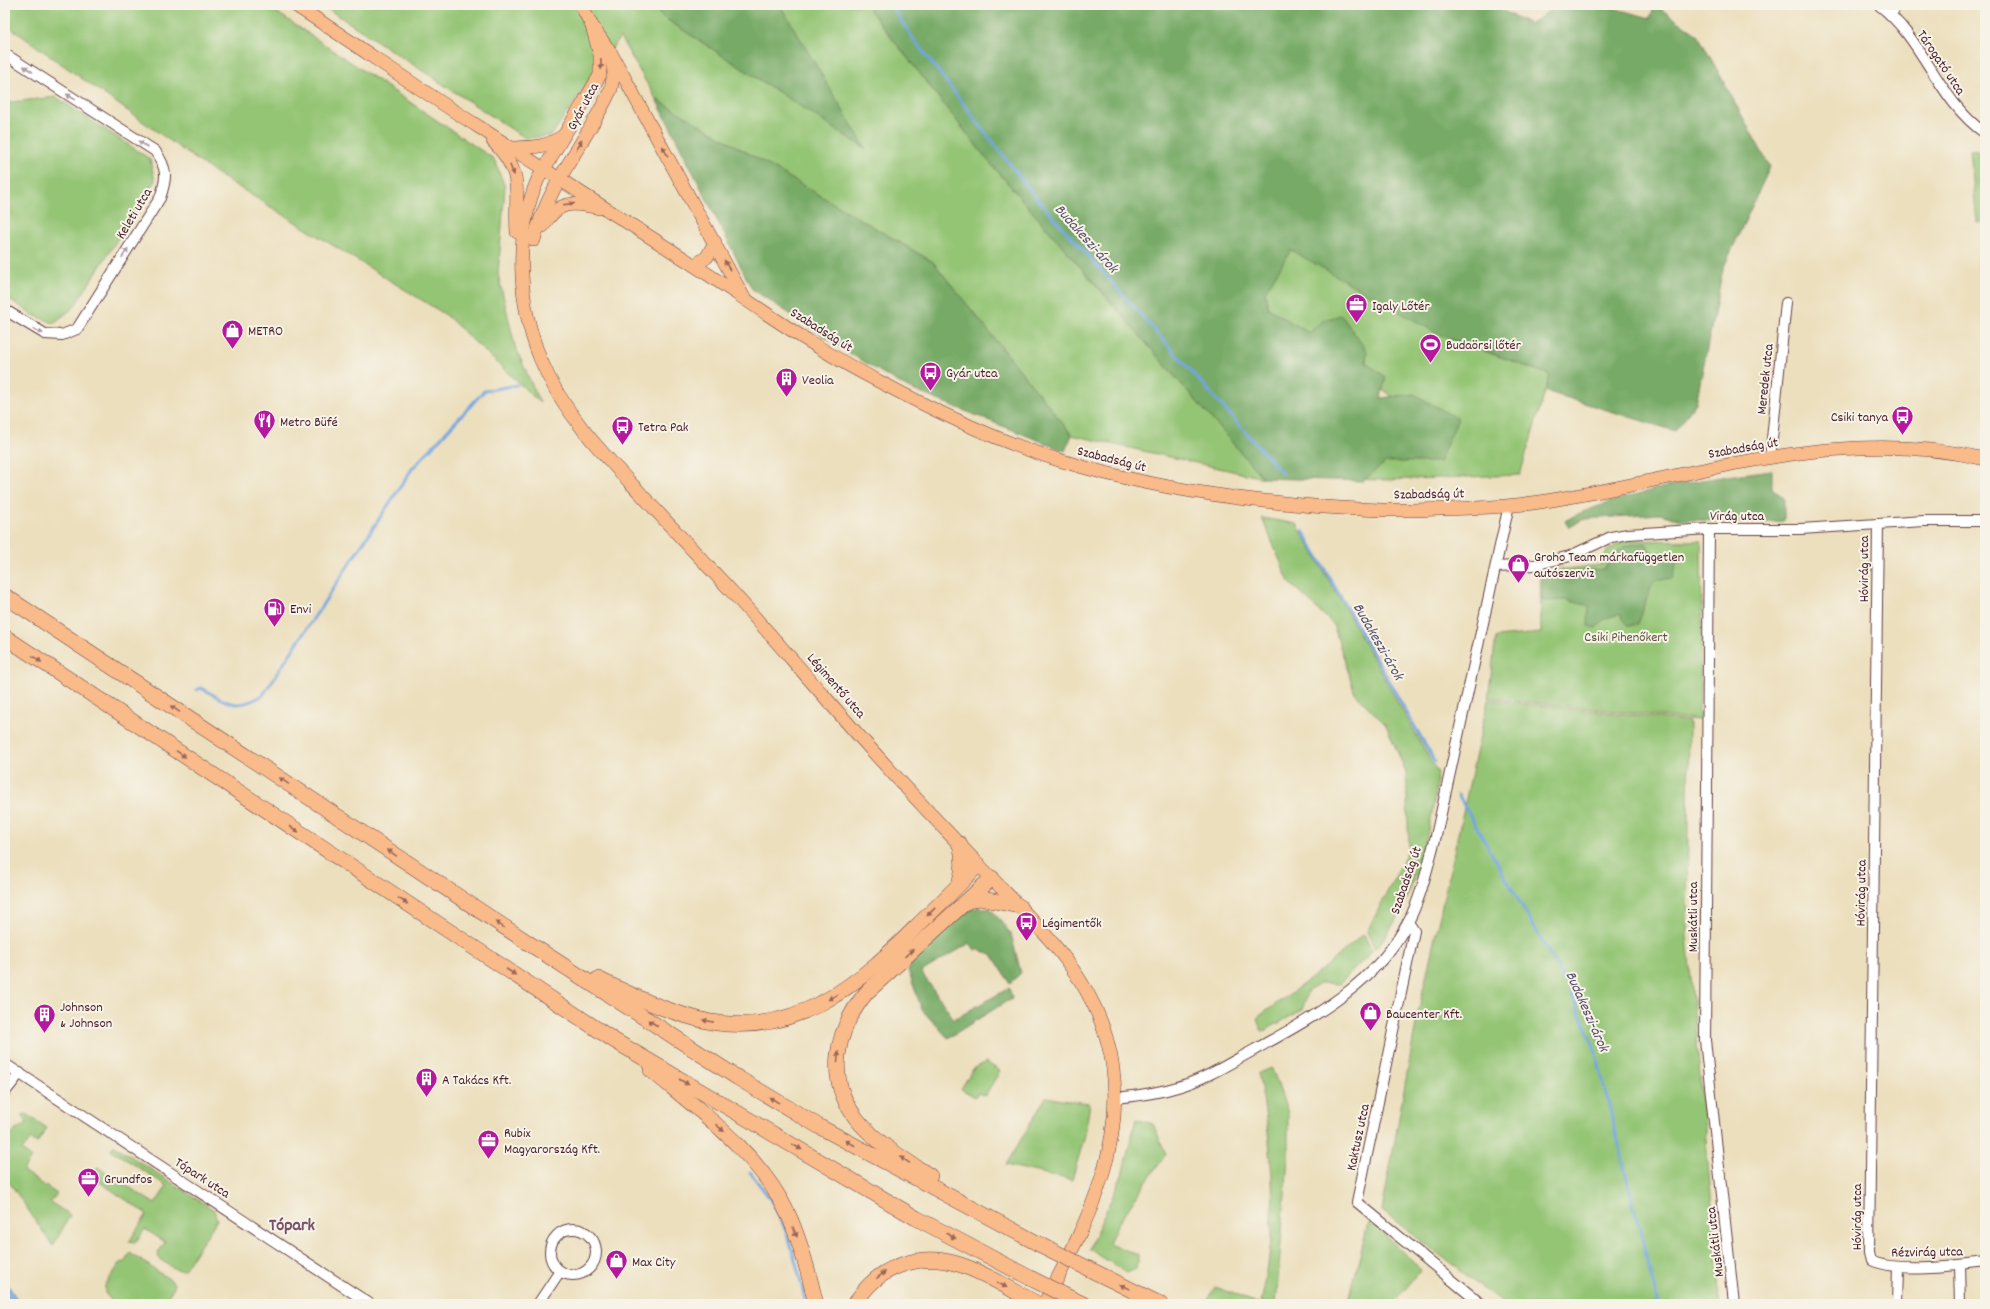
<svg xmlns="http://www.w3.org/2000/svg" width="1990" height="1309" font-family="Dekko,sans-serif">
	<rect width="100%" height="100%" fill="#f7f3e8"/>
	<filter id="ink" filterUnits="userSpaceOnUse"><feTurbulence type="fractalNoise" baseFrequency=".025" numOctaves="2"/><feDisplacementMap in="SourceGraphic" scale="8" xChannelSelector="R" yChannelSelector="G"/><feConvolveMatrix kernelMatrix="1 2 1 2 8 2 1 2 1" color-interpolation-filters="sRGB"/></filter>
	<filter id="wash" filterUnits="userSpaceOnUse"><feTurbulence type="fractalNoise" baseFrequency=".012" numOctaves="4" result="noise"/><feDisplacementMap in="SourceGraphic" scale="16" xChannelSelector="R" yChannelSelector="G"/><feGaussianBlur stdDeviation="0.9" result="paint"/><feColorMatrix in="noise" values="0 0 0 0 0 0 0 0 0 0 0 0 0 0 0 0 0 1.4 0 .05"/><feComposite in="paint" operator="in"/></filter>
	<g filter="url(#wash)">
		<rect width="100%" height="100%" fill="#ecdfbd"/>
		<!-- green -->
		<g fill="#94c575" stroke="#6f7250">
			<path d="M 5,5 L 266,5 L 494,159 L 505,187 L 498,274 L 515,346 L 540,403 L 446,315 L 214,172 L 5,24 Z"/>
			<path d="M 322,5 L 656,5 L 660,15 L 865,148 L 780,5 L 866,5 L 986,158 L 1263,478 L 1072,435 L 933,262 L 656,99 L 620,37 L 551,136 L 525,138 Z"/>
			<path d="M 56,97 L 150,159 L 155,181 L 74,307 L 54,323 L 33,315 L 5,296 L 5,99 L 11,102 Z"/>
			<path d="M 1970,150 L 1985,152 L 1985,222 L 1977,223 Z"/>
			<path d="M 1290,226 L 1449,338 L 1550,375 L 1520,475 L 1385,480 L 1341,479 L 1391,395 L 1244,302 Z"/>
			<path d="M 1262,518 L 1297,524 L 1438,773 C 1434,822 1410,914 1375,949 L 1367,932 L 1409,849 L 1406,772 L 1386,725 L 1355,694 L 1333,624 L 1289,582 Z"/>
			<path d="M 1625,540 L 1701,541 L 1702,624 L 1699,720 L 1488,698 L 1496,637 L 1541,633 L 1540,572 L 1601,565 L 1607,551 Z"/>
			<path d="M 1488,700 L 1689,721 L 1687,936 L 1720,1291 L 1719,1304 L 1504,1304 L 1382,1211 L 1418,1013 Z"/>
			<path d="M 1364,934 L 1372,951 L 1340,984 L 1322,983 L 1308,991 L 1302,1010 L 1262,1032 L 1257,1018 L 1314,976 Z"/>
			<path d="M 986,1062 L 1000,1071 L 985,1096 L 978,1093 L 975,1097 L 961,1089 L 973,1069 Z"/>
			<path d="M 1272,1068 L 1288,1113 L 1288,1159 L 1276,1304 L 1261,1302 C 1279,1225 1274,1150 1258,1073 Z"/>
			<path d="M 1046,1097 L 1062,1100 L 1090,1103 L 1085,1135 L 1072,1180 L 1006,1165 Z"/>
			<path d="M 26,1114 L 47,1128 L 37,1143 L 31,1139 L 22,1150 L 31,1157 L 23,1171 L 57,1194 L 50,1202 L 70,1215 L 53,1246 L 5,1176 L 5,1137 L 27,1123 L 22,1115 Z"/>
			<path d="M 1136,1119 L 1153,1124 L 1166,1154 L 1117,1225 L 1109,1243 L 1138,1255 L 1136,1269 L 1127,1273 L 1089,1249 L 1122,1175 Z"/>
			<path d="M 113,1146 L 115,1146 L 214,1210 L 217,1220 L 184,1270 L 177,1270 L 159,1259 L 158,1253 L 165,1242 L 145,1229 L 135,1243 L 129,1242 L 147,1214 L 92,1177 L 98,1167 L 155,1204 L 167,1186 L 110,1149 Z"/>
			<path d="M 1369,1219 L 1421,1270 L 1393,1304 L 1348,1304 Z"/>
			<path d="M 130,1253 L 172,1281 L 174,1284 L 174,1287 L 163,1304 L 114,1304 L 105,1293 L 105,1285 L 121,1262 L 124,1263 Z"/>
			<path d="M 1215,1287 L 1260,1304 L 1209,1304 L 1206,1303 Z"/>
		</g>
		<!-- forest -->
		<g fill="#7a6" stroke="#606448">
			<path d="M 656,5 L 780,5 L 866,149 L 660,15 Z"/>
			<path d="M 866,5 L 1494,5 L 1495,7 L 1531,24 L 1557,5 L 1602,5 L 1650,18 L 1655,5 L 1698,35 L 1770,167 L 1723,269 L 1696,403 L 1675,431 L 1545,391 L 1550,375 L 1438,334 L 1291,250 L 1265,292 L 1268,308 L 1309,333 L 1324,320 L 1341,315 L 1367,351 L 1366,363 L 1386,377 L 1381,398 L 1414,394 L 1458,419 L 1439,462 L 1386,462 L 1363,481 L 1263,478 L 986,158 Z"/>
			<path d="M 656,99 L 933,262 L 1072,435 L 1065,451 L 908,388 L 859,359 L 752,289 Z"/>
			<path d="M 1772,470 L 1772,488 L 1784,498 L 1784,521 L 1758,523 L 1678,519 L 1660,514 L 1583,519 L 1569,528 L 1565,521 C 1579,512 1592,509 1607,503 C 1660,485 1716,477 1772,470 Z"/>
			<path d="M 1646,543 L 1652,554 L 1677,560 L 1673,578 L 1654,581 L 1644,605 L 1638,625 L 1627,625 L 1620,614 L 1606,618 L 1596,628 L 1588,626 L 1589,606 L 1566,600 L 1542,601 L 1542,574 L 1604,569 C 1619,548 1621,545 1646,543 Z"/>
			<path d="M 980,907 L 992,910 L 1011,934 L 1021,973 L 1010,983 L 993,956 L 979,949 L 975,950 L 970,943 L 921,972 L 954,1019 L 1009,988 L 1012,998 L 948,1038 L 922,1010 L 908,970 L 913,958 L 969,910 Z"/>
		</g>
		<!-- water -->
		<path fill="#73a6df" stroke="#5e6285" d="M 5,1280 L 20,1304 L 5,1304 Z"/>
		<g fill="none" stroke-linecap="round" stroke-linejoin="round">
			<!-- stream -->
			<g stroke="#73a6df" stroke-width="3">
				<path d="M 891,5 L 914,40 L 1033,194 L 1282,473"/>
				<path d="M 1303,531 L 1435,762"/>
				<path d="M 197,690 L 201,688 C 226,702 236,712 263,695 L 412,469 L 484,391 L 517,385"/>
				<path d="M 1458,795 L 1568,986 L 1595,1049 L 1658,1304"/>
				<path d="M 750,1172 C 757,1182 765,1191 772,1202 C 790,1233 798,1269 806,1304"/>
			</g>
		</g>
	</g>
	<g filter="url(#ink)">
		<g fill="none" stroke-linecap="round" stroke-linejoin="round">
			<defs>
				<g id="minor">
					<path d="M 1879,5 C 1924,39 1938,101 1985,133"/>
					<path d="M 1891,14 L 1897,5"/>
					<path d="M 5,54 L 155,151 C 168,169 167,178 160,198 L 77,329 L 62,335 L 45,334 L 5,310"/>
					<path d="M 1770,458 L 1786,303"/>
					<path d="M 1878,524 L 1869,1253 L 1871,1261 C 1893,1273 1959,1265 1985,1262"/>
					<path d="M 1709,529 L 1705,1040 L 1734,1304"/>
					<path d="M 1496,567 L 1534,565 L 1570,556 L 1611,537 L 1628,534 L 1709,529 L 1801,529 L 1924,521 L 1985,521"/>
					<path d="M 1408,922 L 1414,931 L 1357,1202 L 1481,1304"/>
					<path d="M 5,1064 L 370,1304"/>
					<path d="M 5,1092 L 20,1073"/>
					<path d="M 1115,1098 C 1137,1096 1159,1093 1181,1086 C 1207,1078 1230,1063 1254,1050 C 1312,1018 1376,984 1408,922 C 1422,896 1428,864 1436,836 L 1509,505"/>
					<circle cx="573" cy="1252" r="23"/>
					<path d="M 1960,1265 L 1961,1304"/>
					<path d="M 538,1304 L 560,1271"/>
					<path d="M 1897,1304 L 1898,1267"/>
				</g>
				<g id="major">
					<path d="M 295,5 C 357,45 417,88 479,127 C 543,169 608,210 672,251 C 742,295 808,346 882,383 C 937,412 999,442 1059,460 C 1117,478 1177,490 1238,498 C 1296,505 1354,511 1412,510 C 1455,509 1498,508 1540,502 C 1687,480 1836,423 1985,459"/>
					<path d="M 581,5 L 592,26 L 612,55 L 744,298"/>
					<path d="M 592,26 L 600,55 L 600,75 L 538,179 C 514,234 518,303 540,358 C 562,412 602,453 641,494 C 672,528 703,561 734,594 C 764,627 794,662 824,696 C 874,754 927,811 980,866 C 1030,919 1087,967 1107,1040 C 1134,1135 1087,1223 1044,1304"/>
					<path d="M 493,141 C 526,175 514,191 517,232"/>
					<path d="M 512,148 C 533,147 545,148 563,136"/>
					<path d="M 543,226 C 559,200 572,202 599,208"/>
					<path d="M 534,240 C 548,184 587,141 611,89 L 614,73 L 612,59"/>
					<path d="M 695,265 L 707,257 L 715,242"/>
				</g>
				<g id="highway">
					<path d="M 5,596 L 533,946 L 738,1078 L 820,1127 L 1037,1243"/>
					<path d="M 5,637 L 615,1041 L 916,1218 L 1030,1278"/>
					<path d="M 959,884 C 964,870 964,858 960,844"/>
					<path d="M 968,901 L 979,898 L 1019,906"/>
					<path d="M 598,979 C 635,997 671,1014 711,1022 C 797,1037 860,983 916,927 C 937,907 958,886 978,865"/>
					<path d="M 651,1070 C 702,1113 759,1153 788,1214 C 801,1242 809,1274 816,1304"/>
					<path d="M 930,1176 C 885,1147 831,1117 838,1055 C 841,1030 851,1011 867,992 L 992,878"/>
					<path d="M 1089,1269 L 1160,1304"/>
					<path d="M 1060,1293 L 1083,1304"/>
					<path d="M 855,1304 C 877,1266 920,1251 961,1265 C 988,1274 1013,1291 1038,1304"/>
				</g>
			</defs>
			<!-- minor casing -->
			<use href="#minor" stroke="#623c41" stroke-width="12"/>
			<!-- major casing -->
			<use href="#major" stroke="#623c41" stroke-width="14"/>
			<!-- highway casing -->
			<use href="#highway" stroke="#623c41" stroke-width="16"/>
			<!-- minor -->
			<use href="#minor" stroke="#fff" stroke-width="10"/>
			<!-- major -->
			<use href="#major" stroke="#fabb8b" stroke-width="13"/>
			<!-- highway -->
			<use href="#highway" stroke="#fabb8b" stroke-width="15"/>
			<defs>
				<g id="highway-bridge">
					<path d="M 1037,1243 L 1089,1269"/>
					<path d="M 1030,1278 L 1060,1293"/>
				</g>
			</defs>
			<!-- highway-bridge casing -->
			<use href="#highway-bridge" stroke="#623c41" stroke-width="16" stroke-linecap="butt"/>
			<!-- highway-bridge -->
			<use href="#highway-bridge" stroke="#fabb8b" stroke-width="15"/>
		</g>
		<!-- one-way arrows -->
		<defs><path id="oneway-solid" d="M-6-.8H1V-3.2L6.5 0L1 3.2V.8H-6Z"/></defs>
		<g fill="#996556">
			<use href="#oneway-solid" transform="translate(601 64) rotate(88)"/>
			<use href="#oneway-solid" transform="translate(579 145) rotate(-60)"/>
			<use href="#oneway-solid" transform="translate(665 151) rotate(-119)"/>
			<use href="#oneway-solid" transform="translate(512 170) rotate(67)"/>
			<use href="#oneway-solid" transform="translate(569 204) rotate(-7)"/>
			<use href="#oneway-solid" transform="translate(727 265) rotate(-119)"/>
			<use href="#oneway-solid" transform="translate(37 659) rotate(34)"/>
			<use href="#oneway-solid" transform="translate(175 709) rotate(-146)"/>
			<use href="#oneway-solid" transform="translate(181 754) rotate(34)"/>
			<use href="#oneway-solid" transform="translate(284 781) rotate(-146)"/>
			<use href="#oneway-solid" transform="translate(294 829) rotate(33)"/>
			<use href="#oneway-solid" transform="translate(392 853) rotate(-146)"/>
			<use href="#oneway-solid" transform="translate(403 901) rotate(33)"/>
			<use href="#oneway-solid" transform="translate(931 912) rotate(136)"/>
			<use href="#oneway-solid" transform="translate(500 925) rotate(-146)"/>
			<use href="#oneway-solid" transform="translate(909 953) rotate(-41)"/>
			<use href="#oneway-solid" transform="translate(511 972) rotate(33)"/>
			<use href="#oneway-solid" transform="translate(833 997) rotate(149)"/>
			<use href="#oneway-solid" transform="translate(708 1021) rotate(-169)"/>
			<use href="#oneway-solid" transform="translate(653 1023) rotate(-147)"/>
			<use href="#oneway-solid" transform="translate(838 1057) rotate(-85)"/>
			<use href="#oneway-solid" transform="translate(684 1082) rotate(30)"/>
			<use href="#oneway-solid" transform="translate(774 1100) rotate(-149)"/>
			<use href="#oneway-solid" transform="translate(720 1128) rotate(41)"/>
			<use href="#oneway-solid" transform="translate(850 1143) rotate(-152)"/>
			<use href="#oneway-solid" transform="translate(797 1147) rotate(30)"/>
			<use href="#oneway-solid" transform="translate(905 1160) rotate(-146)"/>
			<use href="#oneway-solid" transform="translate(795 1232) rotate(68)"/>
			<use href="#oneway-solid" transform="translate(951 1236) rotate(28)"/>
			<use href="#oneway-solid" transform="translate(881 1275) rotate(-37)"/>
			<use href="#oneway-solid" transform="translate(1002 1285) rotate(28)"/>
			<use href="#oneway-solid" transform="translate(1125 1287) rotate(-154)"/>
		</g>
		<g fill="#ae9aa0">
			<use href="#oneway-solid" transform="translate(28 69) rotate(-147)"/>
			<use href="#oneway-solid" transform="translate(71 97) rotate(-147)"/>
			<use href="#oneway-solid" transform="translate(143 144) rotate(-147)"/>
			<use href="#oneway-solid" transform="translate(125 253) rotate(-57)"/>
			<use href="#oneway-solid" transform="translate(38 331) rotate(27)"/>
		</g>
	</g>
	<!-- icons -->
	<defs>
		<symbol id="office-pin" viewBox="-11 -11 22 30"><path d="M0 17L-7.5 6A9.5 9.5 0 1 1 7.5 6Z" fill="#b5179e" stroke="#f7f3e8"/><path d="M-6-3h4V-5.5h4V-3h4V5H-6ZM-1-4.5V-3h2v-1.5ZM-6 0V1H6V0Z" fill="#fff"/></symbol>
		<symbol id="shop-pin" viewBox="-11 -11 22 30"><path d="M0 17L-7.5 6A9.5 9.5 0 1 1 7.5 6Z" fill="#b5179e" stroke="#f7f3e8"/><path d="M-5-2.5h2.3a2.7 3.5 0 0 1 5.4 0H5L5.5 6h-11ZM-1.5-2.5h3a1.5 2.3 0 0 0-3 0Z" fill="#fff"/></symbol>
		<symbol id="stadium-pin" viewBox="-11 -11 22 30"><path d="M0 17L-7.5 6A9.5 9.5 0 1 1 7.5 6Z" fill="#b5179e" stroke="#f7f3e8"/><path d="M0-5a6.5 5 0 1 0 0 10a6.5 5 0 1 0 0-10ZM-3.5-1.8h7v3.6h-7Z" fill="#fff"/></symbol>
		<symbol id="bus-pin" viewBox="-11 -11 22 30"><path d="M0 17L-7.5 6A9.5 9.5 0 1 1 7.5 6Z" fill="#b5179e" stroke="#f7f3e8"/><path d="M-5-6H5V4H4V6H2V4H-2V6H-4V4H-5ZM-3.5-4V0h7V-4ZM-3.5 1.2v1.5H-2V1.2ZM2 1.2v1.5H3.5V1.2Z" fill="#fff"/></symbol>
		<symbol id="building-pin" viewBox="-11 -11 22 30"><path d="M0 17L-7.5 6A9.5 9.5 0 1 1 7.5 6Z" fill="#b5179e" stroke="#f7f3e8"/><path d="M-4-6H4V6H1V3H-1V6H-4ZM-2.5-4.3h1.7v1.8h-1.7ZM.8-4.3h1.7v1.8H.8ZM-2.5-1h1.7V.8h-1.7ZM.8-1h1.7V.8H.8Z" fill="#fff"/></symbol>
		<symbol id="restaurant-pin" viewBox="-11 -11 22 30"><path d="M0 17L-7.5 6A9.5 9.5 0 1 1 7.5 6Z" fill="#b5179e" stroke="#f7f3e8"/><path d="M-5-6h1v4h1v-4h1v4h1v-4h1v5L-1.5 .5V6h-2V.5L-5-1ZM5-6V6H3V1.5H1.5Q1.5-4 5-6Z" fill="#fff"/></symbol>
		<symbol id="fuel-pin" viewBox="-11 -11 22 30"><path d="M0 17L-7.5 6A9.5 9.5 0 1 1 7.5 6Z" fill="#b5179e" stroke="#f7f3e8"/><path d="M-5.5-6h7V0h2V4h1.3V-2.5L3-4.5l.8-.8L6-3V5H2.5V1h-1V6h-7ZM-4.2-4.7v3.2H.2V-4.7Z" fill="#fff"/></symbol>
	</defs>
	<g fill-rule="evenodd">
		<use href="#office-pin" x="1344" y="292" width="25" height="34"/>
		<use href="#shop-pin" x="220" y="318" width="25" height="34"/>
		<use href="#stadium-pin" x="1418" y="332" width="25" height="34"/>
		<use href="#bus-pin" x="918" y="360" width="25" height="34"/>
		<use href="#building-pin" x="774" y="366" width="25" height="34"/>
		<use href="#bus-pin" x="1890" y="404" width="25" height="34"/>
		<use href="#restaurant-pin" x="252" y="408" width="25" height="34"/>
		<use href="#bus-pin" x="610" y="414" width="25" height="34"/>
		<use href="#shop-pin" x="1506" y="552" width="25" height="34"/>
		<use href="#fuel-pin" x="262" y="596" width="25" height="34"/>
		<use href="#bus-pin" x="1014" y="910" width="25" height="34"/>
		<use href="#shop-pin" x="1358" y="1000" width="25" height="34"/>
		<use href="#building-pin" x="32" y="1002" width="25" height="34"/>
		<use href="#building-pin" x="414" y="1066" width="25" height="34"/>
		<use href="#office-pin" x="476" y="1128" width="25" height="34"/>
		<use href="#office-pin" x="76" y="1166" width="25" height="34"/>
		<use href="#shop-pin" x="604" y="1248" width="25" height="34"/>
	</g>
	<g text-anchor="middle" stroke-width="4" stroke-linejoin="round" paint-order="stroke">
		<!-- street labels -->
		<g font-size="14" fill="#4a1f2b" stroke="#f7f3e8">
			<text transform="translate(1942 62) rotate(56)" y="5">Tárogató utca</text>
			<text transform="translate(582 106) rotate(-62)" y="5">Gyár utca</text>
			<text transform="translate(133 213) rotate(-59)" y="5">Keleti utca</text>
			<text transform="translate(822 329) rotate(32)" y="5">Szabadság út</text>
			<text transform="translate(1764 379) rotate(-84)" y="5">Meredek utca</text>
			<text transform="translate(1743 447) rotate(-10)" y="5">Szabadság út</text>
			<text transform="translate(1112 458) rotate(14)" y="5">Szabadság út</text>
			<text transform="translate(1429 493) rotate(-1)" y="5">Szabadság út</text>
			<text x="1737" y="520">Virág utca</text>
			<text transform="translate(1863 569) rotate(-90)" y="5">Hóvirág utca</text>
			<text transform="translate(837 685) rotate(49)" y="5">Légimentő utca</text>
			<text transform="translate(1405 880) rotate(-71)" y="5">Szabadság út</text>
			<text transform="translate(1860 893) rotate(-89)" y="5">Hóvirág utca</text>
			<text transform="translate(1692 917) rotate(-90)" y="5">Muskátli utca</text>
			<text transform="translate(1357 1137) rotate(-78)" y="5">Kaktusz utca</text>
			<text transform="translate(203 1177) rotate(33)" y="5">Tópark utca</text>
			<text transform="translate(1856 1217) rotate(-90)" y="5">Hóvirág utca</text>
			<text transform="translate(1714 1242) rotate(-97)" y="5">Muskátli utca</text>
			<text transform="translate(1927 1251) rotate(-1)" y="5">Rézvirág utca</text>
		</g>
		<!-- poi labels -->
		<g font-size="14" fill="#4a1f2b" stroke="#f7f3e8" text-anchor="start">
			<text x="1372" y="310">Igaly Lőtér</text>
			<text x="248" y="335">METRO</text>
			<text x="1446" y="349">Budaörsi lőtér</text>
			<text x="946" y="377">Gyár utca</text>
			<text x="802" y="384">Veolia</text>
			<text x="1888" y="421" text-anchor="end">Csiki tanya</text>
			<text x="280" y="426">Metro Büfé</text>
			<text x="638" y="431">Tetra Pak</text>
			<text x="1534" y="561">Groho Team márkafüggetlen<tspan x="1534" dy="16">autószerviz</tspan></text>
			<text x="290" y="613">Envi</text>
			<text x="1042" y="927">Légimentők</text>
			<text x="60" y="1011">Johnson<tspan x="60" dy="16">&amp; Johnson</tspan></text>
			<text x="1386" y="1018">Baucenter Kft.</text>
			<text x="442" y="1084">A Takács Kft.</text>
			<text x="504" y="1137">Rubix<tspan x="504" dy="16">Magyarország Kft.</tspan></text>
			<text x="104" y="1183">Grundfos</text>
			<text x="632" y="1266">Max City</text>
		</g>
		<!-- park labels -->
		<g font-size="14" fill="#605141" stroke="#f7f3e8">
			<text x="1626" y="641">Csiki Pihenőkert</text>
		</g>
		<!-- water labels -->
		<g font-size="15" font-style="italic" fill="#584e6a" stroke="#f7f3e8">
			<text transform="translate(1087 238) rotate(48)" y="5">Budakeszi-árok</text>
			<text transform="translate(1379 641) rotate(60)" y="5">Budakeszi-árok</text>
			<text transform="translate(1588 1011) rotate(66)" y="5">Budakeszi-árok</text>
		</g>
		<!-- district labels -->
		<g font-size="18" font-weight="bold" fill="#7a5368" stroke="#f7f3e8">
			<text x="292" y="1230">Tópark</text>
		</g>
	</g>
	<!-- margin -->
	<rect width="1990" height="1309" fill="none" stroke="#f7f3e8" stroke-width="20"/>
</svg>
